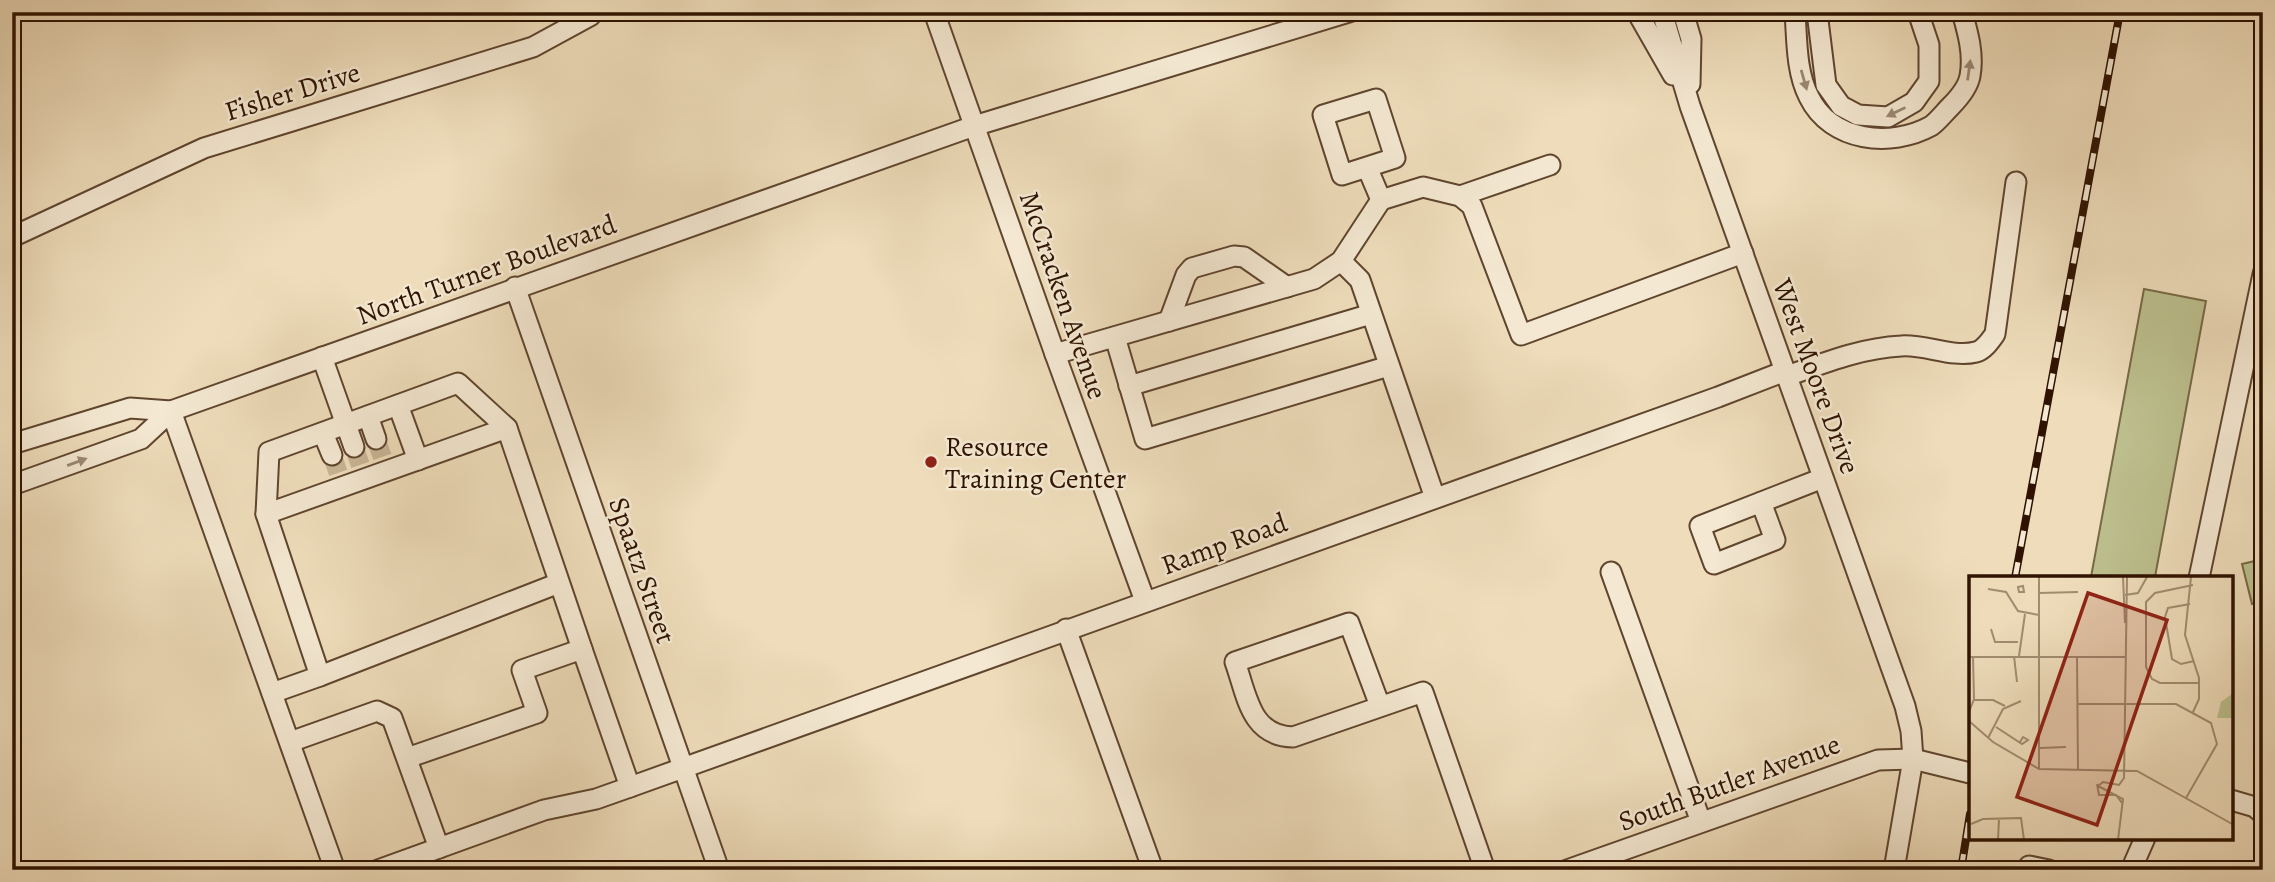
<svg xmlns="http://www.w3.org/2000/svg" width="2275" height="882" font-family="Alegreya,serif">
	<rect width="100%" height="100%" fill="#eedcba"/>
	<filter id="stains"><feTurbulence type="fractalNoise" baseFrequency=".00286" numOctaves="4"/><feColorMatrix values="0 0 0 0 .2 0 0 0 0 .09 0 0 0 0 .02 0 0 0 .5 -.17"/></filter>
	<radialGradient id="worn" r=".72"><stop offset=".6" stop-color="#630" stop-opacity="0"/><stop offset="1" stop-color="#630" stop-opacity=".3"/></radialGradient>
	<!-- green -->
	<g fill="#bcbf8d" stroke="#766946" stroke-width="2">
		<path d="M 2144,289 L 2206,301 L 2155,577 L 2091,577 Z"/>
		<path d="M 2263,559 L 2263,602 L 2252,604 L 2242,564 Z"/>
	</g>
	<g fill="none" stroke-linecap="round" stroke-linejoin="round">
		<!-- minor-tunnel -->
		<g stroke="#c8b495" stroke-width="19" stroke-dasharray="19 10" stroke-linecap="butt">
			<path d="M 376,439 L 383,459"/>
			<path d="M 354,447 L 361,467"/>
			<path d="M 332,455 L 339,475"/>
		</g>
		<defs>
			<g id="minor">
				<path d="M 934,12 L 1055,354 L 1145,601"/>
				<path d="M 1637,12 L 1673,75"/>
				<path d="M 1662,12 L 1690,106 L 1905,706 L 1911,731 L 1913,759 L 1894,870"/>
				<path d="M 1683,12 L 1691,39 L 1690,84"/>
				<path d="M 1795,12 C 1797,40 1796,72 1809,97 C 1831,142 1891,148 1931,126 C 1938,121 1944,113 1950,107 C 1958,99 1968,87 1970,76 C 1974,54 1968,33 1962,12"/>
				<path d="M 1817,12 L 1826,85 L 1841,106 L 1858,115 L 1888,117 L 1914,102 L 1929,81 L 1929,45 L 1918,12"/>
				<path d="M 1367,167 L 1342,175 L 1323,115 L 1376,99 L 1395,158 L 1367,167 L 1381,200"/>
				<path d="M 1460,196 L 1550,165"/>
				<path d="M 12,237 L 204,148 L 533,47 L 590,16 L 593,12"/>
				<path d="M 1341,261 L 1360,280 L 1435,498"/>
				<path d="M 515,287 L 719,870"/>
				<path d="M 1169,321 L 1186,275 L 1192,268 L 1234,256 L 1244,257 L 1287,287"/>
				<path d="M 1115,337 L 1145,439 L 1389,366"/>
				<path d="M 1055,354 L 1314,279 L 1341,261 L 1381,200 L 1423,187 L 1460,196 L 1472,206 L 1521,335 L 1743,253"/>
				<path d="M 322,357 L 354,447"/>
				<path d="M 1787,376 C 1824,363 1861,348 1901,346 C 1925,344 1952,358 1976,352 C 1984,350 1990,341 1995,334 L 2016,182"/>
				<path d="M 1129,386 L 1371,314"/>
				<path d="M 398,405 L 418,460"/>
				<path d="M 171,411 L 335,870"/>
				<path d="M 368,416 L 376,439"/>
				<path d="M 323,433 L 332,455"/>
				<path d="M 12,444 L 130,408 L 171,411 L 974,126 L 1349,12"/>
				<path d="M 12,485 L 141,439 L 171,411"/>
				<path d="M 1761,502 L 1775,540 L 1714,564 L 1700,526 L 1823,478"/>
				<path d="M 266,514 L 507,428"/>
				<path d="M 1611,572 L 1701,822"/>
				<path d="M 2199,578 L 2263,274"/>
				<path d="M 1066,629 L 1153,870"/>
				<path d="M 320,676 L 559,583"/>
				<path d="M 272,693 L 320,676 L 266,514 L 269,452 L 458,383 L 507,428 L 582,649"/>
				<path d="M 1380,706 L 1349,623 L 1235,662 C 1247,695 1250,736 1293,737 L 1423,692 L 1485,870"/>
				<path d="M 290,742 L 377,711 L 392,718 L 439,848"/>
				<path d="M 407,758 L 537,713 L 522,670 L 582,649 L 630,787"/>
				<path d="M 2231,800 L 2255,807 L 2263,814"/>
				<path d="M 2029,866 L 2049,870"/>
				<path d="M 378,870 L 544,810 L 596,799 L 630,787 L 1718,397 L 1785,371"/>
				<path d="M 1567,870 L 1878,760 L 1913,759 L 1970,773"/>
				<path d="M 2131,870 L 2145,838"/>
			</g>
		</defs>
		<!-- minor casing -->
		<use href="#minor" stroke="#5f452e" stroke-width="23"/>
		<!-- minor -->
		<use href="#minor" stroke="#f4e8d2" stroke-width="19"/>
		<defs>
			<g id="rail">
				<path d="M 2015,578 L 2120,12"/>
				<path d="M 1961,870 L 1970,814"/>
			</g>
		</defs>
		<!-- rail casing -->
		<use href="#rail" stroke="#2f1300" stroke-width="8"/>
		<!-- rail -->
		<use href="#rail" stroke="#f4e8d2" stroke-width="5" stroke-dasharray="16" stroke-linecap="butt"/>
	</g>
	<!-- one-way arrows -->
	<defs><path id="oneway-solid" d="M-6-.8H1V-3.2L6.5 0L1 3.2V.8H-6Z" transform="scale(1.75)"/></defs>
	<g fill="#9b8874">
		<use href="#oneway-solid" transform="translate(1969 70) rotate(-82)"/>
		<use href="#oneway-solid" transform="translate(1804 80) rotate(74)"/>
		<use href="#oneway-solid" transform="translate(1896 112) rotate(154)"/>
		<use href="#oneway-solid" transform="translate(77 462) rotate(-20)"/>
	</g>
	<!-- markers -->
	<circle fill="#8f2418" stroke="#f4e8d2" stroke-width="2.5" cx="931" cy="462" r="7"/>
	<g text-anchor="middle" stroke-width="5" stroke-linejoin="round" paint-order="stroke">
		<!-- street labels -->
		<g font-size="28" fill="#2f1300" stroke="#f4e8d2">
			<text transform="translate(292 91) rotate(-17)" y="10">Fisher Drive</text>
			<text transform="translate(486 269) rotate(-20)" y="10">North Turner Boulevard</text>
			<text transform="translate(1064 295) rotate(71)" y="10">McCracken Avenue</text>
			<text transform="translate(1817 376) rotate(70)" y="10">West Moore Drive</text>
			<text transform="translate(1224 543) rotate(-20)" y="10">Ramp Road</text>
			<text transform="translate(643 570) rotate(71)" y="10">Spaatz Street</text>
			<text transform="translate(1729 782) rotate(-20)" y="10">South Butler Avenue</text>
		</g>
		<!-- poi labels -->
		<g font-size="28" fill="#2f1300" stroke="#f4e8d2" text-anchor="start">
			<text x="945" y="456">Resource<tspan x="945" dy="32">Training Center</tspan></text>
		</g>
	</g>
	<!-- overview -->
	<g transform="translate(1969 576)">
		<rect width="264" height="264" fill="#eedcba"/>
		<path d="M 264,117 L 264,142 L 248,142 L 252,126 Z" fill="#bcbf8d"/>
		<path fill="none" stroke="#a28c70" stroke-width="2" d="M 70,1 L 70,193M 154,1 L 156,47M 222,1 L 216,59 L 230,102 L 230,123 L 224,136M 224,9 L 186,17 L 177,26 L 177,91 L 183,103 L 191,107 L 230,107M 54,10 L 55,16 L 50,16 L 49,11 ZM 19,13 L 37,16 L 49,35 L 70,39M 70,17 L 109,16M 156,19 L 169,17 L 178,1M 221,28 L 199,32 L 196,41 L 203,83 L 212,88 L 225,85M 22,53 L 26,66 L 49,66M 45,80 L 48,106M 50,80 L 56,38M 0,81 L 156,81M 108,82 L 109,193M 4,124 L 24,124 L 36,130M 109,128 L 207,128 L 242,147 L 248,168 L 217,222M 0,136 L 5,123 L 4,81M 0,145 L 24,166 L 70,193 L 168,195 L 265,249M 27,151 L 53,168 L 59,164 L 54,161 L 51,166M 19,162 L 34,133 L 52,125M 71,172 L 97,171M 128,208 L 130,219 L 147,219 L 153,227M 2,248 L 14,243 L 52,242 L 55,264M 29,264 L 30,243M 149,264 L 154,223 L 129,210 L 134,206 L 150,209 L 155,202 L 158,1"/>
		<path fill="#8f2418" fill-opacity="0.15" stroke="#8f2418" stroke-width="3.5" d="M 119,17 L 198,44 L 128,249 L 48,221 Z"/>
		<rect width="264" height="264" fill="none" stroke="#2f1300" stroke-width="3.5"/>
	</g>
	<!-- margin -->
	<rect width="2275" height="882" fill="none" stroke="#eedcba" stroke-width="42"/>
	<rect x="14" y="14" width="2247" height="854" fill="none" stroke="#2f1300" stroke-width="3.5"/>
	<rect x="21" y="21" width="2233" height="840" fill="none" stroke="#2f1300" stroke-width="2"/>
	<rect width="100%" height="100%" filter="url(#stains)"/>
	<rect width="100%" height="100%" fill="url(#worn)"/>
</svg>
